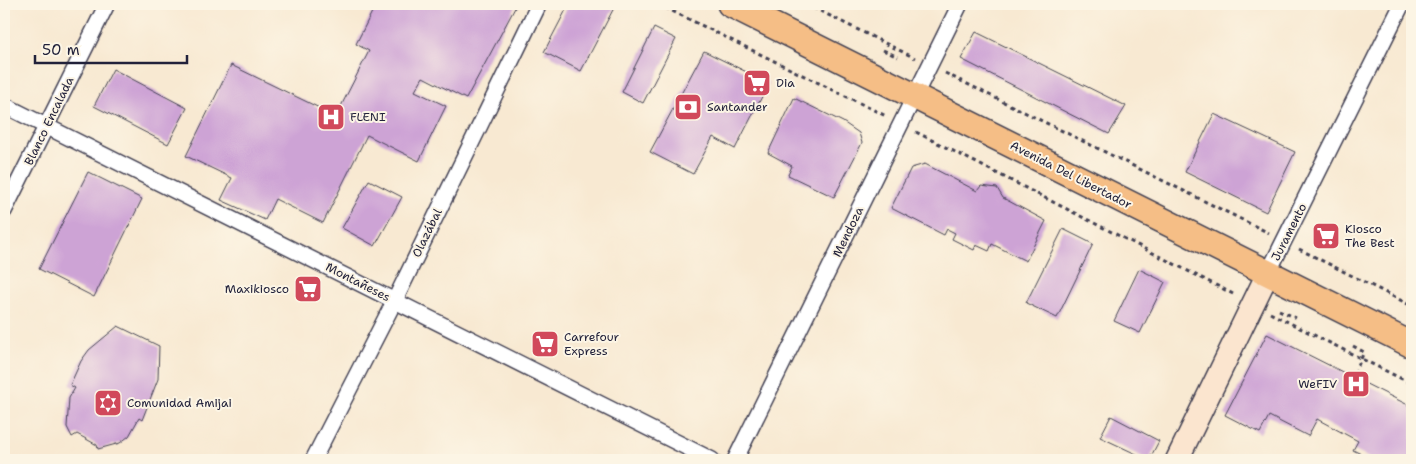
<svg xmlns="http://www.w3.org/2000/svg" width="1416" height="464" font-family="'Shantell Sans',sans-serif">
	<rect width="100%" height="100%" fill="#fcf5e5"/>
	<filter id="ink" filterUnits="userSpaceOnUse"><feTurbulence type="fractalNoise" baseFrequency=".02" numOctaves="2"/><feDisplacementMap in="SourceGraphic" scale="10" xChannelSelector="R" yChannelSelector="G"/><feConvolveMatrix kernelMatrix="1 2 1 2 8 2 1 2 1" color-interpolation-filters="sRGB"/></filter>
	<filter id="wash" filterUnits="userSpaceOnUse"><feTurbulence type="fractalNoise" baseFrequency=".0096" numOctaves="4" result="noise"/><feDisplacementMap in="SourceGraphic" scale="20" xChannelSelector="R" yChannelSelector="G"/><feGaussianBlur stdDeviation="1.12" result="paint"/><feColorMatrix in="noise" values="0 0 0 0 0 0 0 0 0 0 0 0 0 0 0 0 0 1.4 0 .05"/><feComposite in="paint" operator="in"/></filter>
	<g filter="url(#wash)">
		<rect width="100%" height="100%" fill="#f8e9d2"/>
		<g id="blocks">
			<!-- building -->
			<g fill="#cda3d5">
				<path d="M 376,4 L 517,4 L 466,99 L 423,77 L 415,91 L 446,106 L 419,161 L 367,135 L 323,223 L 275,199 L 265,220 L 221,200 L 232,178 L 186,156 L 231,65 L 336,116 L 369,51 L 356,44 Z"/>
				<path d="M 569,4 L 616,4 L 581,71 L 544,52 Z"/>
				<path d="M 654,28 L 676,39 L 643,103 L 622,92 Z"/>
				<path d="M 976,32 L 1126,106 L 1109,134 L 961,59 Z"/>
				<path d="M 704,51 L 769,83 L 735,149 L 713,137 L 693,174 L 650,152 Z"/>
				<path d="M 113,69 L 187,108 L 168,144 L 94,106 Z"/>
				<path d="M 794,98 L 843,122 L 859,133 L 862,143 L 834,197 L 788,175 L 792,166 L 768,153 Z"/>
				<path d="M 1214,114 L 1295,152 L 1266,212 L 1185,172 Z"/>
				<path d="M 925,164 L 977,191 L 981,186 L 997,188 L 1003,198 L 1046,221 L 1026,261 L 992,244 L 989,251 L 976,245 L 974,250 L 952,239 L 955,233 L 947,229 L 944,235 L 891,208 L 911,168 Z"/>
				<path d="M 88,172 L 142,199 L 94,297 L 39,269 Z"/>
				<path d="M 369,180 L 402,197 L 375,246 L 342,228 Z"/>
				<path d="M 1063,229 L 1093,244 L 1057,318 L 1026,303 Z"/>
				<path d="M 1139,269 L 1165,282 L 1140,333 L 1114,321 Z"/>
				<path d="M 118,326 L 159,346 L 158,379 L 142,420 L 139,418 L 129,436 L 120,443 L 98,449 L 97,445 L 77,434 L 72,437 L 67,427 L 69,398 L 75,388 L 70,385 L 81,361 L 89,350 Z"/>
				<path d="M 1267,334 L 1412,407 L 1412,460 L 1367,460 L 1369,458 L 1353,450 L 1358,441 L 1317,419 L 1308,436 L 1269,416 L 1260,433 L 1225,415 Z"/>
				<path d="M 1111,416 L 1159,441 L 1149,460 L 1100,437 Z"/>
			</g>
		</g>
	</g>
	<g filter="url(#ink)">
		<use href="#blocks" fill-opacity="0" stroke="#424052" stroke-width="1"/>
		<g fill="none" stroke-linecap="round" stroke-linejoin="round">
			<defs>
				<g id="street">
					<path d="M 4,105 L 712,460"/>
					<path d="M 4,211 L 107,4"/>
					<path d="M 1268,273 L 1402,4"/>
					<path d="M 313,460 L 395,300 L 539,4"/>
					<path d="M 735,460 L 960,4"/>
				</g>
				<path id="secondary" d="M 1177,460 L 1268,273"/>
				<path id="primary" d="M 730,4 L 1412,345"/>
			</defs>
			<!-- street casing -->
			<use href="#street" stroke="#424052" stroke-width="18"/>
			<!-- secondary casing -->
			<use href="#secondary" stroke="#424052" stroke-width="25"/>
			<!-- primary casing -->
			<use href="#primary" stroke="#424052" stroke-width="28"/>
			<!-- path -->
			<g stroke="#424052" stroke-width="3" stroke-dasharray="4 4" stroke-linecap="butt">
				<path d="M 658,4 L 886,116"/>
				<path d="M 806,4 L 915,58"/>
				<path d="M 883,50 L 898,57"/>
				<path d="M 945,73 L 1269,233"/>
				<path d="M 916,132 L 1235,295"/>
				<path d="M 1299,249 L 1412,306"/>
				<path d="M 1279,310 L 1296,318"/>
				<path d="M 1270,313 L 1412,384"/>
				<path d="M 1353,346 L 1364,352 L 1356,370"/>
			</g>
			<!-- street -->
			<use href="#street" stroke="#fff" stroke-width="15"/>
			<!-- secondary -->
			<use href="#secondary" stroke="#fbe5cf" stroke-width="22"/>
			<!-- primary -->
			<use href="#primary" stroke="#f5be86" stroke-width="25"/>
		</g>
	</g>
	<!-- icons -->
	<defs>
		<symbol id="supermarket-square" viewBox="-11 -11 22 22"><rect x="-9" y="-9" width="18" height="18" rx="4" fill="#d1495b" stroke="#fcf5e5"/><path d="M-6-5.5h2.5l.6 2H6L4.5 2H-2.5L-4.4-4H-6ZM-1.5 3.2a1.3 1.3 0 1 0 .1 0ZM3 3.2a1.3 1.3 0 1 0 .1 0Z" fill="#fff"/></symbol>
		<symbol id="bank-square" viewBox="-11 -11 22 22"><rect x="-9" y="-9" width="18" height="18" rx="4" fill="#d1495b" stroke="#fcf5e5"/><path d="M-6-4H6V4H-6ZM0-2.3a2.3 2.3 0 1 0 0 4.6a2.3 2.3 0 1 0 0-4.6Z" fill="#fff"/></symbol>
		<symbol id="hospital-square" viewBox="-11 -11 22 22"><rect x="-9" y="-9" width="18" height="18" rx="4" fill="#d1495b" stroke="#fcf5e5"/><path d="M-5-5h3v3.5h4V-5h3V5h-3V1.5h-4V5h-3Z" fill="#fff"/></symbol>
		<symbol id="synagogue-square" viewBox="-11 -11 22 22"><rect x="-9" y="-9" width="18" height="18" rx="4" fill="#d1495b" stroke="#fcf5e5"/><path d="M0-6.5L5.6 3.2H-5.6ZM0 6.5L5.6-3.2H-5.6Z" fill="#fff"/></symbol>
	</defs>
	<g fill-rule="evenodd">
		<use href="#supermarket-square" x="741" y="67" width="32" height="32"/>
		<use href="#bank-square" x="672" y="91" width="32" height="32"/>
		<use href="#hospital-square" x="315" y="101" width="32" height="32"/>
		<use href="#supermarket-square" x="1310" y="220" width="32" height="32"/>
		<use href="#supermarket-square" x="292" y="273" width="32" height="32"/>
		<use href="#supermarket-square" x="529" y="328" width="32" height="32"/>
		<use href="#hospital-square" x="1340" y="368" width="32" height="32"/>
		<use href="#synagogue-square" x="92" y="387" width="32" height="32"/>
	</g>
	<g text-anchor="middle" stroke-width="4" stroke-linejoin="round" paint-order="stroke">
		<!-- poi labels -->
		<g font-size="12" fill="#22223b" stroke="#fcf5e5" text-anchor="start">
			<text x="776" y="87">Dia</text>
			<text x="707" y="111">Santander</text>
			<text x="350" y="121">FLENI</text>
			<text x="1345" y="233">Kiosco<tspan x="1345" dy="14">The Best</tspan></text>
			<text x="289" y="293" text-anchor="end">Maxikiosco</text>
			<text x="564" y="341">Carrefour<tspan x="564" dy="14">Express</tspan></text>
			<text x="1337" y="388" text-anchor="end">WeFIV</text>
			<text x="127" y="407">Comunidad Amijai</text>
		</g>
		<!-- street labels -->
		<g font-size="12" fill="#22223b" stroke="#fcf5e5">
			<text transform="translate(49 121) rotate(-64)" y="4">Blanco Encalada</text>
			<text transform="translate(1071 175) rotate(27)" y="4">Avenida Del Libertador</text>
			<text transform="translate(848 232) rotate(-64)" y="4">Mendoza</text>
			<text transform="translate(1289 232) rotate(-63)" y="4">Juramento</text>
			<text transform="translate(427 233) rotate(-64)" y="4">Olazábal</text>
			<text transform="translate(358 282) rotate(27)" y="4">Montañeses</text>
		</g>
	</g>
	<!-- margin -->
	<rect width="1416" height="464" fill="none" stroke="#fcf5e5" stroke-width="20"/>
	<!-- scale -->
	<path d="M35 55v8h152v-8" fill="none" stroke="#22223b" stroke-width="2.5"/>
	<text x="42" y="55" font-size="15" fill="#22223b" stroke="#fcf5e5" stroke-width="4" paint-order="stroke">50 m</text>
</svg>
